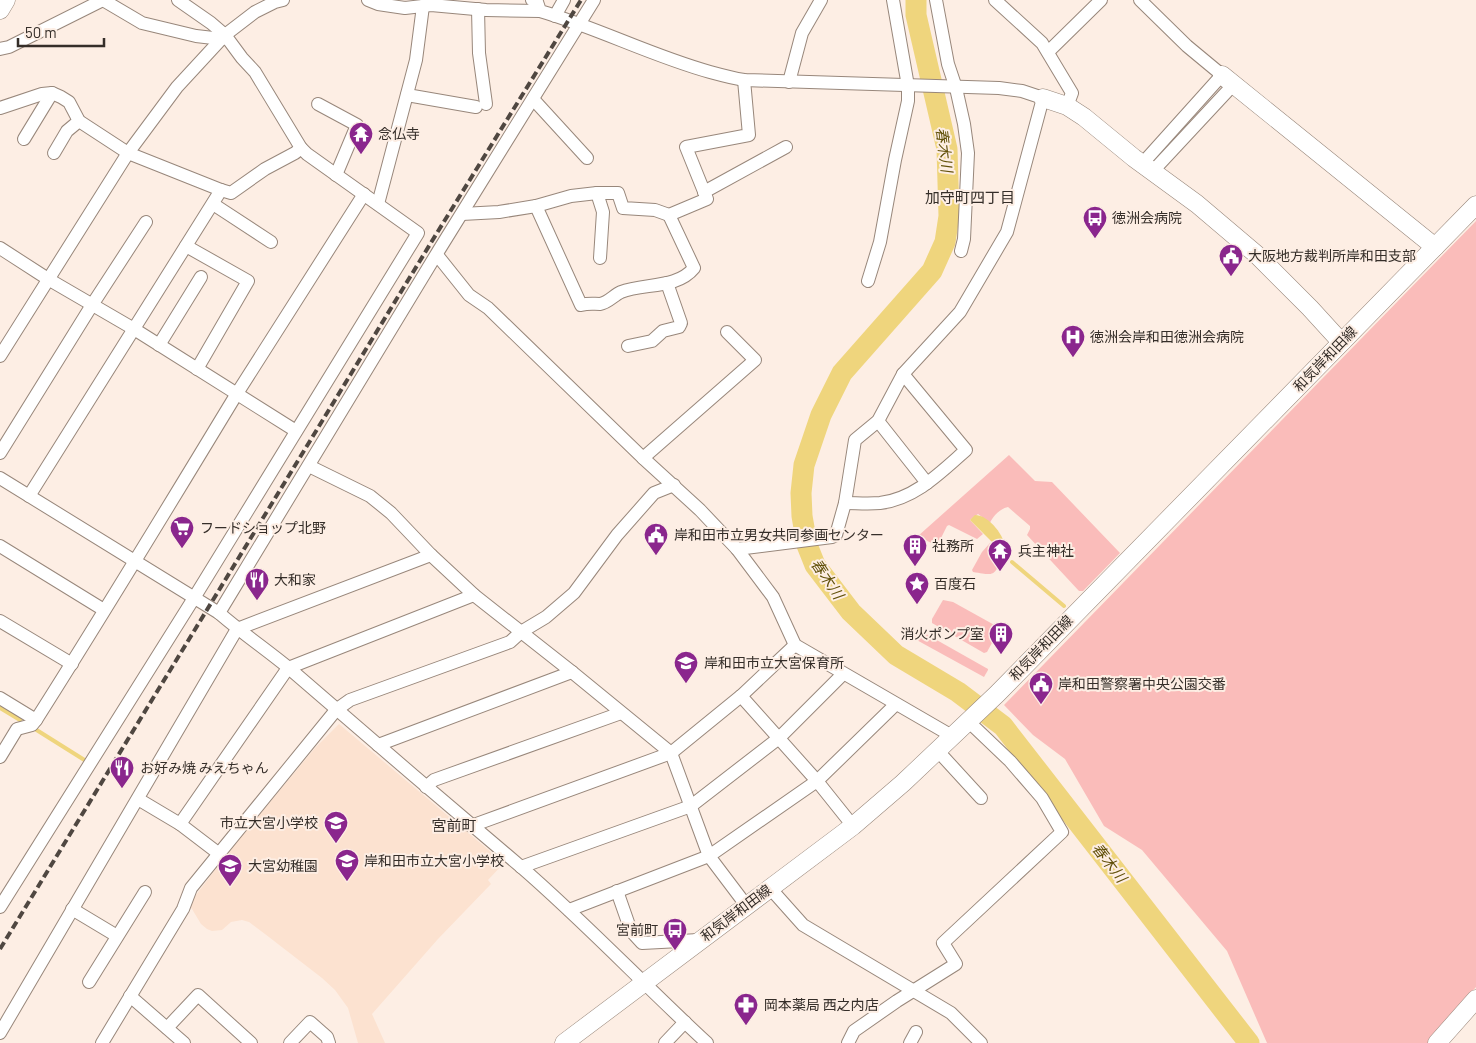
<svg xmlns="http://www.w3.org/2000/svg" width="1476" height="1043" font-family="Barlow,'Noto Sans JP',sans-serif">
	<rect width="100%" height="100%" fill="#fdeee4"/>
	<!-- built -->
	<path fill="#fce2d0" d="M 339,724 L 504,863 L 488,880 L 491,884 L 438,939 L 372,1014 L 385,1043 L 358,1043 L 348,1008 L 335,990 L 322,978 L 265,934 L 249,922 L 242,920 L 231,922 L 222,930 L 212,931 L 207,929 L 201,924 L 189,904 L 235,844 L 315,748 Z"/>
	<!-- green -->
	<g fill="#fabcba">
		<path d="M 1476,221 L 1476,987 L 1428,1043 L 1267,1043 L 1227,951 L 1142,850 L 1104,826 L 1065,759 L 1033,735 L 1004,705 Z"/>
		<path d="M 1009,455 L 1035,481 L 1052,482 L 1120,553 L 1083,591 L 1079,591 L 1027,535 L 1030,529 L 1030,526 L 1008,507 C 1001,508 992,517 990,523 L 978,514 L 970,520 L 983,534 L 977,539 L 949,525 L 947,526 L 938,544 L 935,545 L 918,536 Z"/>
		<path d="M 990,543 L 992,543 L 1005,556 C 992,576 997,576 973,572 L 972,570 L 982,552 Z"/>
		<path d="M 943,600 L 953,602 L 998,627 L 999,630 L 987,652 L 984,653 L 932,623 L 932,619 Z"/>
		<path d="M 919,630 L 988,669 L 988,670 L 984,677 L 913,638 Z"/>
	</g>
	<!-- water -->
	<path fill="#efd57d" d="M 975,515 C 989,515 1006,537 1005,550 L 1001,551 L 970,520 Z"/>
	<g fill="none" stroke-linecap="round" stroke-linejoin="round">
		<!-- stream -->
		<g stroke="#efd57d" stroke-width="4">
			<path d="M 1001,551 L 1005,557"/>
			<path d="M 1012,562 L 1064,606"/>
			<path d="M 0,708 L 20,720"/>
			<path d="M 35,729 L 86,761"/>
		</g>
		<!-- river -->
		<path stroke="#efd57d" stroke-width="21" d="M 916,0 L 916,15 L 947,149 L 949,216 L 945,242 L 932,271 L 842,373 L 821,415 L 804,465 L 801,493 L 802,516 L 807,545 L 815,565 L 851,612 L 896,655 L 958,692 L 1003,726 L 1249,1043"/>
		<defs>
			<g id="street">
				<path d="M 103,0 L 142,23 L 196,36 L 222,39"/>
				<path d="M 368,0 L 378,4 L 405,8 L 431,5 L 486,10 L 540,11"/>
				<path d="M 532,0 L 537,2 L 540,11 C 598,28 652,56 710,72 C 721,75 732,78 744,80 L 999,88 L 1022,91 L 1043,98 L 1007,232 L 960,312 L 903,374 L 878,421 L 855,440 L 845,503 L 836,535 L 832,537 L 737,549"/>
				<path d="M 936,0 L 948,64 L 956,88 L 964,124 L 968,153 L 964,239 L 961,251"/>
				<path d="M 995,0 L 1042,43 L 1072,93 L 1067,106"/>
				<path d="M 1140,0 L 1187,46 L 1222,75 L 1142,164"/>
				<path d="M 478,9 L 479,53 L 486,104"/>
				<path d="M 555,16 L 564,0"/>
				<path d="M 0,49 L 9,47 L 103,0"/>
				<path d="M 1048,52 L 1101,0"/>
				<path d="M 789,82 L 802,33 L 821,0"/>
				<path d="M 407,95 L 476,107"/>
				<path d="M 533,99 L 587,158"/>
				<path d="M 318,104 L 357,125 L 336,175"/>
				<path d="M 0,108 L 42,94 L 52,93 L 61,97 L 69,102 L 79,121 L 128,153 L 221,190 L 231,193 L 265,169 L 295,153 L 301,148"/>
				<path d="M 24,139 L 52,93"/>
				<path d="M 54,153 L 67,131 L 79,121"/>
				<path d="M 1153,171 L 1234,84"/>
				<path d="M 704,192 L 786,147"/>
				<path d="M 597,193 L 603,212 L 600,258"/>
				<path d="M 213,204 L 271,242"/>
				<path d="M 378,204 L 416,60 L 423,6"/>
				<path d="M 536,206 L 581,305 C 589,303 593,304 600,304 C 608,303 614,295 621,292 C 644,283 677,289 694,268 L 669,215"/>
				<path d="M 462,214 L 499,212 L 536,206 L 571,196 L 597,193 L 618,193 L 623,208 L 655,210 L 669,215 L 707,199 L 686,147 L 749,135 L 744,80"/>
				<path d="M 186,246 L 248,281 L 197,369"/>
				<path d="M 0,248 L 48,279 L 134,329 L 296,431"/>
				<path d="M 437,255 L 469,295 L 488,308 L 643,458 L 700,510 L 737,549 L 773,597 L 795,645 L 952,736"/>
				<path d="M 868,281 L 880,242 L 895,160 L 908,101 L 908,86 L 893,0"/>
				<path d="M 159,345 L 201,277"/>
				<path d="M 628,346 L 652,341 L 663,331 L 679,327 L 681,323 L 667,283"/>
				<path d="M 0,356 L 128,153 L 177,87 L 225,35 L 255,12 L 275,2 L 283,0"/>
				<path d="M 878,421 L 927,483"/>
				<path d="M 0,453 L 92,305 L 146,222"/>
				<path d="M 643,458 L 755,360 L 727,332"/>
				<path d="M 309,466 L 370,496 L 391,513 L 431,555 L 474,595 L 572,672 L 671,753 L 709,856 L 746,905"/>
				<path d="M 0,478 L 219,613 C 242,633 267,650 290,669 C 366,735 443,801 520,866 C 585,922 644,985 707,1043"/>
				<path d="M 29,496 L 221,190"/>
				<path d="M 845,503 C 856,503 868,504 880,503 C 915,499 941,472 966,450 L 903,374"/>
				<path d="M 0,546 L 104,610"/>
				<path d="M 219,613 L 439,250 L 594,0"/>
				<path d="M 0,621 L 72,664"/>
				<path d="M 741,696 L 817,781 L 853,826"/>
				<path d="M 0,698 L 36,720"/>
				<path d="M 378,745 L 572,672"/>
				<path d="M 937,750 L 981,798"/>
				<path d="M 0,757 L 17,729 L 32,725 L 36,720 C 104,613 170,504 236,395 C 278,328 321,261 364,194"/>
				<path d="M 426,787 L 434,780 L 621,713"/>
				<path d="M 138,799 L 180,824 L 218,853"/>
				<path d="M 180,824 L 288,668 L 474,595"/>
				<path d="M 471,826 L 671,753 L 741,696 L 795,645"/>
				<path d="M 521,867 L 691,806 L 779,738 L 843,674"/>
				<path d="M 770,888 L 803,925 L 951,1013 L 981,1043"/>
				<path d="M 617,891 L 631,931 L 642,943 L 699,940"/>
				<path d="M 0,907 L 194,598 L 418,233 L 307,154 L 301,148 L 255,72 L 242,58 L 225,35 L 211,23 L 178,0"/>
				<path d="M 72,909 L 117,936"/>
				<path d="M 569,910 L 709,856 L 817,781 L 895,705"/>
				<path d="M 89,982 L 145,892"/>
				<path d="M 130,996 L 184,1043"/>
				<path d="M 167,1028 L 198,995 L 251,1043"/>
				<path d="M 0,1033 L 237,629 L 431,555"/>
				<path d="M 102,1043 L 183,909 L 191,888 L 336,710 L 350,700 L 510,642 L 521,632 L 546,617 L 574,593 L 617,535 L 654,493 L 674,485"/>
				<path d="M 290,1043 L 310,1022 L 327,1037 L 329,1043"/>
				<path d="M 665,1043 L 685,1022"/>
				<path d="M 848,1043 L 854,1031 L 897,1001 L 956,964 L 943,943 L 1062,832 L 1042,798 L 1010,761 L 968,721"/>
				<path d="M 910,1043 L 916,1032"/>
			</g>
			<g id="secondary">
				<path d="M 0,10 L 6,0"/>
				<path d="M 1222,75 L 1435,247"/>
				<path d="M 1043,98 L 1067,106 L 1084,117 L 1134,158 L 1197,204 L 1256,254 L 1310,308 L 1341,342"/>
				<path d="M 564,1043 L 853,826 L 903,783 L 997,694 L 1476,205"/>
				<path d="M 1437,1043 L 1476,999"/>
			</g>
		</defs>
		<!-- street casing -->
		<use href="#street" stroke="#98877b" stroke-width="14"/>
		<!-- secondary casing -->
		<use href="#secondary" stroke="#98877b" stroke-width="19"/>
		<!-- street -->
		<use href="#street" stroke="#fff" stroke-width="12"/>
		<!-- secondary -->
		<use href="#secondary" stroke="#fff" stroke-width="18"/>
		<!-- rail -->
		<path stroke="#4f4741" stroke-width="4" stroke-dasharray="8 4" stroke-linecap="butt" d="M 0,949 L 432,241 L 581,0"/>
	</g>
	<!-- icons -->
	<defs>
		<symbol id="temple-pin" viewBox="-11 -11 22 30"><path d="M0 17L-7.5 6A9.5 9.5 0 1 1 7.5 6Z" fill="#8a268d" stroke="#fdeee4"/><path d="M0-6L5-2H3V0L6.5 2.5H4V6H1.5V3h-3V6H-4V2.5H-6.5L-3 0V-2H-5Z" fill="#fff"/></symbol>
		<symbol id="bus-pin" viewBox="-11 -11 22 30"><path d="M0 17L-7.5 6A9.5 9.5 0 1 1 7.5 6Z" fill="#8a268d" stroke="#fdeee4"/><path d="M-5-6H5V4H4V6H2V4H-2V6H-4V4H-5ZM-3.5-4V0h7V-4ZM-3.5 1.2v1.5H-2V1.2ZM2 1.2v1.5H3.5V1.2Z" fill="#fff"/></symbol>
		<symbol id="civic-pin" viewBox="-11 -11 22 30"><path d="M0 17L-7.5 6A9.5 9.5 0 1 1 7.5 6Z" fill="#8a268d" stroke="#fdeee4"/><path d="M-.6-6.5H3V-4.5H.6V-3L4-1V1h2V6H-6V1h2V-1L-.6-3ZM-1.2 2.5V6h2.4V2.5Z" fill="#fff"/></symbol>
		<symbol id="hospital-pin" viewBox="-11 -11 22 30"><path d="M0 17L-7.5 6A9.5 9.5 0 1 1 7.5 6Z" fill="#8a268d" stroke="#fdeee4"/><path d="M-5-5h3v3.5h4V-5h3V5h-3V1.5h-4V5h-3Z" fill="#fff"/></symbol>
		<symbol id="supermarket-pin" viewBox="-11 -11 22 30"><path d="M0 17L-7.5 6A9.5 9.5 0 1 1 7.5 6Z" fill="#8a268d" stroke="#fdeee4"/><path d="M-6-5.5h2.5l.6 2H6L4.5 2H-2.5L-4.4-4H-6ZM-1.5 3.2a1.3 1.3 0 1 0 .1 0ZM3 3.2a1.3 1.3 0 1 0 .1 0Z" fill="#fff"/></symbol>
		<symbol id="building-pin" viewBox="-11 -11 22 30"><path d="M0 17L-7.5 6A9.5 9.5 0 1 1 7.5 6Z" fill="#8a268d" stroke="#fdeee4"/><path d="M-4-6H4V6H1V3H-1V6H-4ZM-2.5-4.3h1.7v1.8h-1.7ZM.8-4.3h1.7v1.8H.8ZM-2.5-1h1.7V.8h-1.7ZM.8-1h1.7V.8H.8Z" fill="#fff"/></symbol>
		<symbol id="restaurant-pin" viewBox="-11 -11 22 30"><path d="M0 17L-7.5 6A9.5 9.5 0 1 1 7.5 6Z" fill="#8a268d" stroke="#fdeee4"/><path d="M-5-6h1v4h1v-4h1v4h1v-4h1v5L-1.5 .5V6h-2V.5L-5-1ZM5-6V6H3V1.5H1.5Q1.5-4 5-6Z" fill="#fff"/></symbol>
		<symbol id="sight-pin" viewBox="-11 -11 22 30"><path d="M0 17L-7.5 6A9.5 9.5 0 1 1 7.5 6Z" fill="#8a268d" stroke="#fdeee4"/><path d="M0-6L1.8-2.2L6-1.7L2.9 1.2L3.7 5.4L0 3.3L-3.7 5.4L-2.9 1.2L-6-1.7L-1.8-2.2Z" fill="#fff"/></symbol>
		<symbol id="school-pin" viewBox="-11 -11 22 30"><path d="M0 17L-7.5 6A9.5 9.5 0 1 1 7.5 6Z" fill="#8a268d" stroke="#fdeee4"/><path d="M0-5L7-2L0 1L-7-2ZM-4 1L0 2.5L4 1V4Q0 6-4 4Z" fill="#fff"/></symbol>
		<symbol id="pharmacy-pin" viewBox="-11 -11 22 30"><path d="M0 17L-7.5 6A9.5 9.5 0 1 1 7.5 6Z" fill="#8a268d" stroke="#fdeee4"/><path d="M-2-6h4v4h4v4h-4v4h-4v-4h-4v-4h4Z" fill="#fff"/></symbol>
	</defs>
	<g fill-rule="evenodd">
		<use href="#temple-pin" x="347" y="120" width="28" height="38"/>
		<use href="#bus-pin" x="1081" y="204" width="28" height="38"/>
		<use href="#civic-pin" x="1217" y="242" width="28" height="38"/>
		<use href="#hospital-pin" x="1059" y="323" width="28" height="38"/>
		<use href="#supermarket-pin" x="168" y="514" width="28" height="38"/>
		<use href="#civic-pin" x="642" y="521" width="28" height="38"/>
		<use href="#building-pin" x="901" y="532" width="28" height="38"/>
		<use href="#temple-pin" x="986" y="537" width="28" height="38"/>
		<use href="#restaurant-pin" x="243" y="566" width="28" height="38"/>
		<use href="#sight-pin" x="903" y="570" width="28" height="38"/>
		<use href="#building-pin" x="987" y="620" width="28" height="38"/>
		<use href="#school-pin" x="672" y="649" width="28" height="38"/>
		<use href="#civic-pin" x="1027" y="670" width="28" height="38"/>
		<use href="#restaurant-pin" x="108" y="754" width="28" height="38"/>
		<use href="#school-pin" x="322" y="809" width="28" height="38"/>
		<use href="#school-pin" x="333" y="847" width="28" height="38"/>
		<use href="#school-pin" x="216" y="852" width="28" height="38"/>
		<use href="#bus-pin" x="661" y="916" width="28" height="38"/>
		<use href="#pharmacy-pin" x="732" y="991" width="28" height="38"/>
	</g>
	<g text-anchor="middle" stroke-width="4" stroke-linejoin="round" paint-order="stroke">
		<!-- poi labels -->
		<g font-size="14" fill="#352e29" stroke="#fdeee4" text-anchor="start">
			<text x="378" y="139">念仏寺</text>
			<text x="1112" y="223">徳洲会病院</text>
			<text x="1248" y="261">大阪地方裁判所岸和田支部</text>
			<text x="1090" y="342">徳洲会岸和田徳洲会病院</text>
			<text x="200" y="533">フードショップ北野</text>
			<text x="674" y="540">岸和田市立男女共同参画センター</text>
			<text x="932" y="551">社務所</text>
			<text x="1018" y="556">兵主神社</text>
			<text x="274" y="585">大和家</text>
			<text x="934" y="589">百度石</text>
			<text x="984" y="639" text-anchor="end">消火ポンプ室</text>
			<text x="704" y="668">岸和田市立大宮保育所</text>
			<text x="1058" y="689">岸和田警察署中央公園交番</text>
			<text x="140" y="773">お好み焼 みえちゃん</text>
			<text x="318" y="828" text-anchor="end">市立大宮小学校</text>
			<text x="364" y="866">岸和田市立大宮小学校</text>
			<text x="248" y="871">大宮幼稚園</text>
			<text x="658" y="935" text-anchor="end">宮前町</text>
			<text x="764" y="1010">岡本薬局 西之内店</text>
		</g>
		<!-- street labels -->
		<g font-size="14" fill="#352e29" stroke="#fdeee4">
			<text transform="translate(1325 359) rotate(-46)" y="5">和気岸和田線</text>
			<text transform="translate(1041 648) rotate(-46)" y="5">和気岸和田線</text>
			<text transform="translate(736 913) rotate(-37)" y="5">和気岸和田線</text>
		</g>
		<!-- water labels -->
		<g font-size="15" font-style="italic" fill="#615009" stroke="#fdeee4">
			<text transform="translate(944 150) rotate(83)" y="5">春木川</text>
			<text transform="translate(827 579) rotate(56)" y="5">春木川</text>
			<text transform="translate(1109 863) rotate(52)" y="5">春木川</text>
		</g>
		<!-- neighbourhood labels -->
		<g font-size="15" fill="#352e29" stroke="#fdeee4">
			<text x="970" y="203">加守町四丁目</text>
			<text x="454" y="831">宮前町</text>
		</g>
	</g>
	<!-- scale -->
	<path d="M18 38v8h86v-8" fill="none" stroke="#352e29" stroke-width="2.5"/>
	<text x="25" y="38" font-size="15" fill="#352e29" stroke="#fdeee4" stroke-width="4" paint-order="stroke">50 m</text>
</svg>
